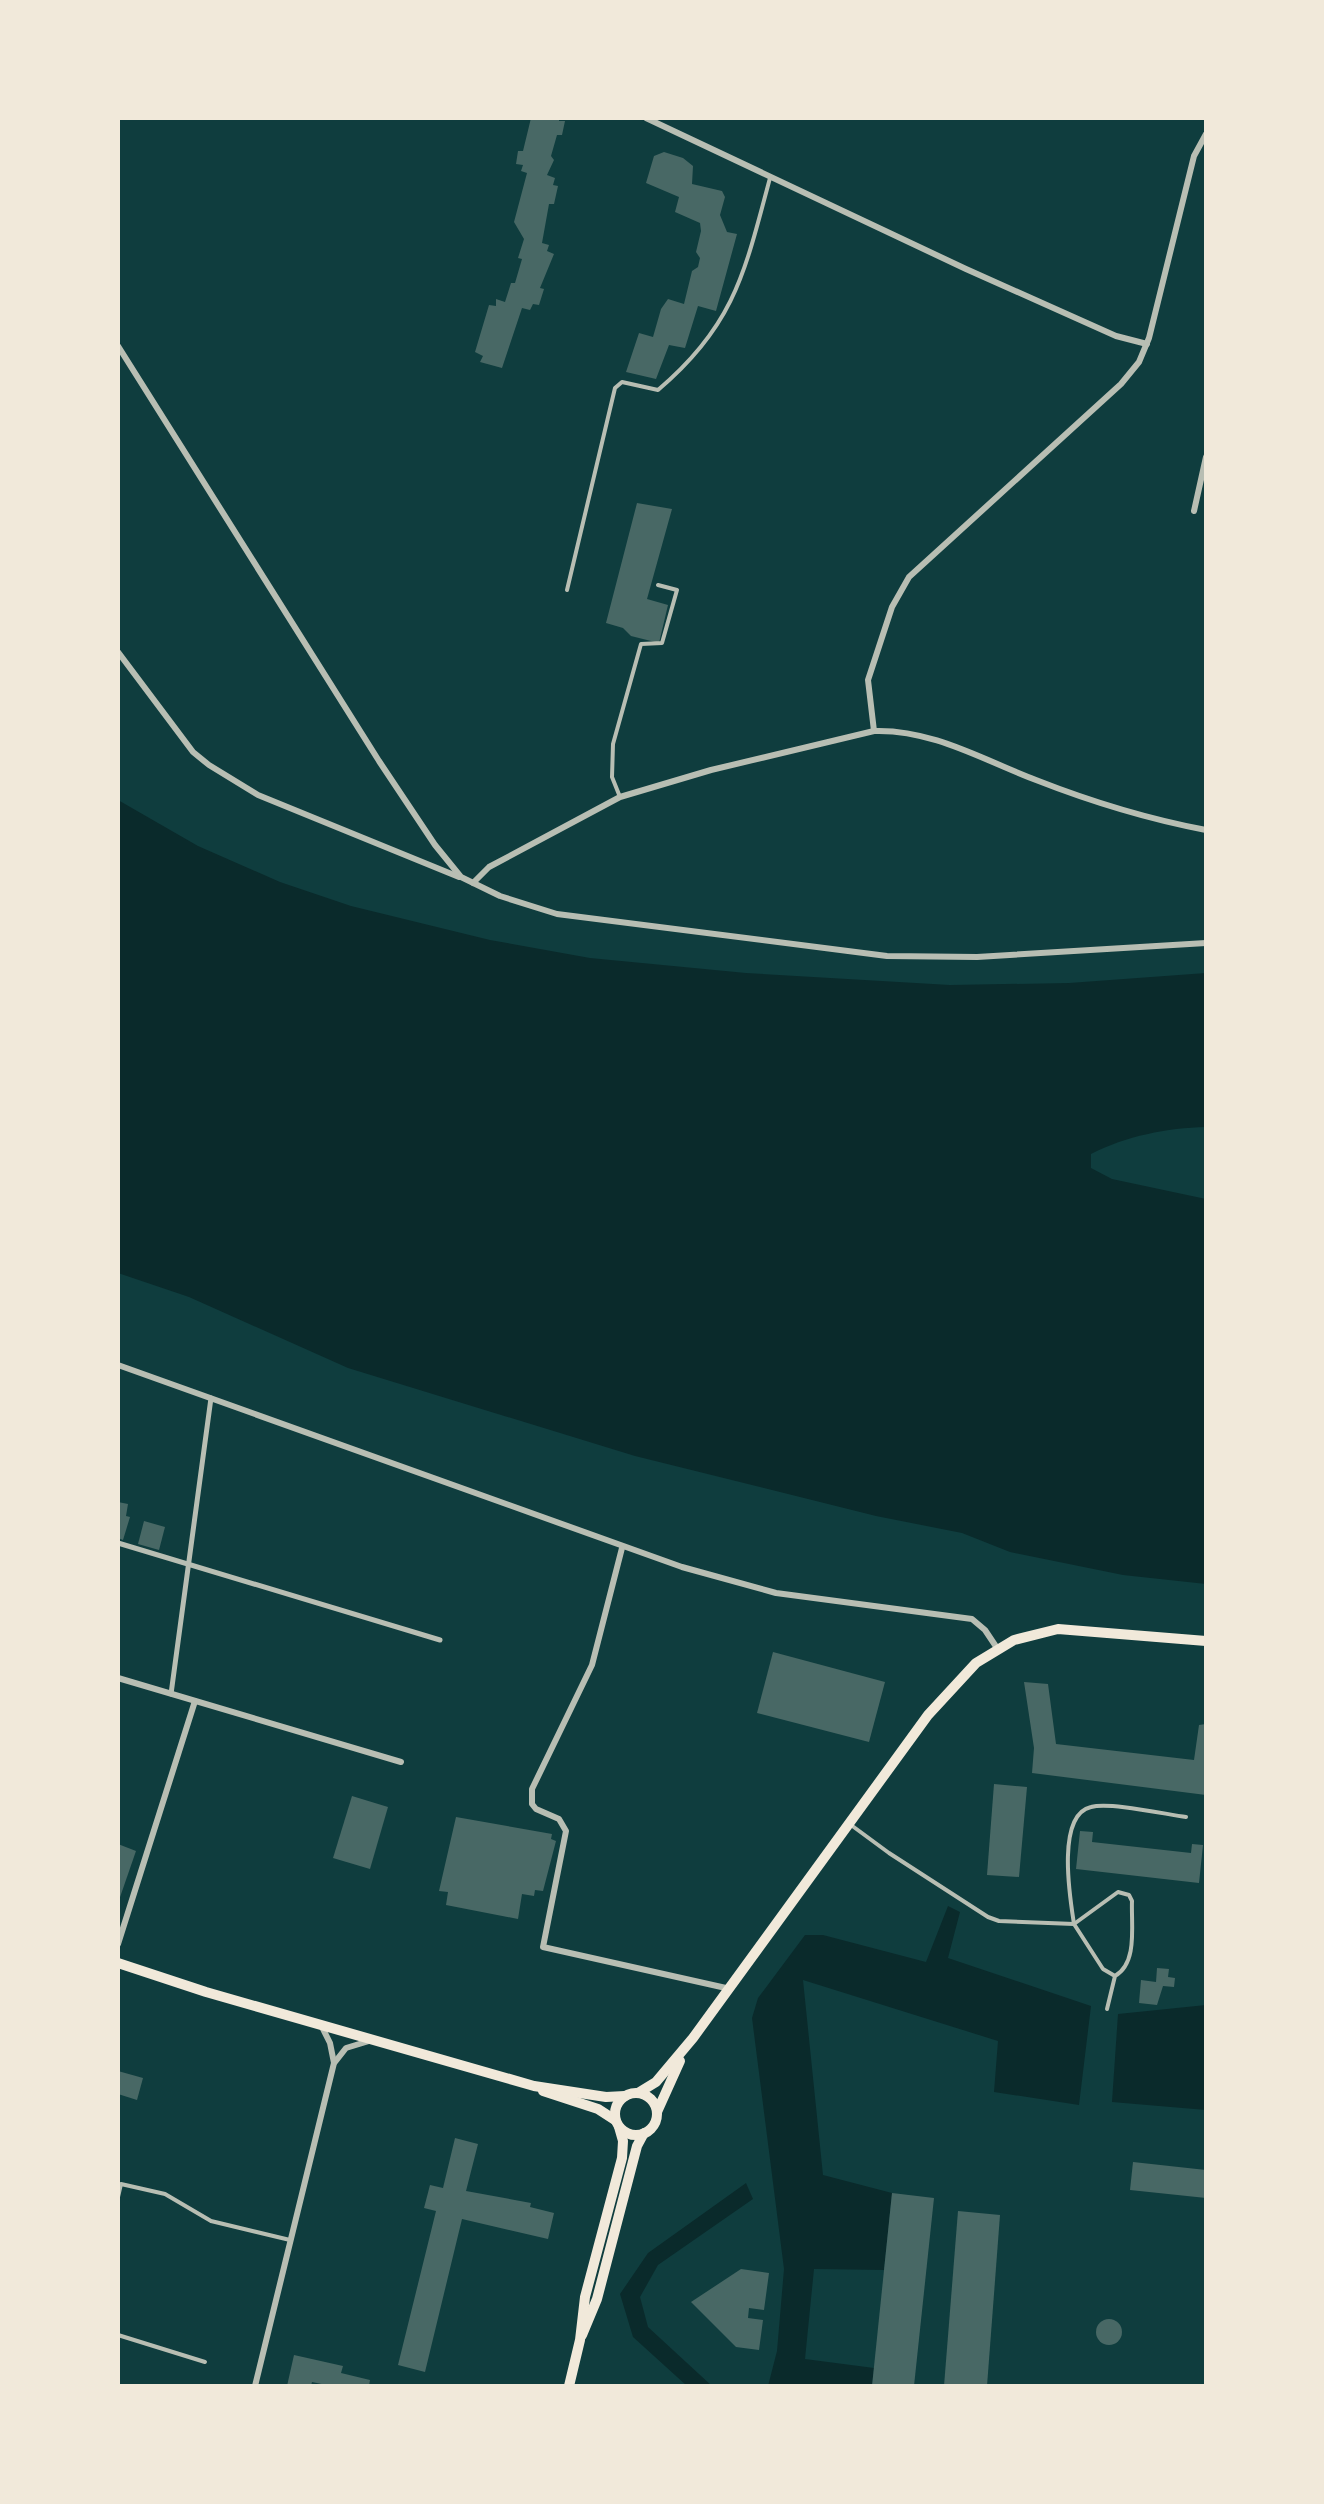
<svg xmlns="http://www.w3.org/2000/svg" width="1324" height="2504" font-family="'Open Sans',sans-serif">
	<rect width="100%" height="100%" fill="#0f3d3e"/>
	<!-- water -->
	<g fill="#0a2a2b">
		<path d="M 118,800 L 198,846 L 280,882 L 351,906 L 490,940 L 590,958 L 746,973 L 950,985 L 1069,983 L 1206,973 L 1206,1127 C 1167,1128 1126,1136 1091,1154 L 1091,1168 L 1112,1179 L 1206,1199 L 1206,1584 L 1123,1575 L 1010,1552 L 962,1533 L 876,1516 L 635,1456 L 348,1368 L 189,1297 L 118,1273 Z"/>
		<path d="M 948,1906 L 960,1912 L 948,1958 L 1091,2006 L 1079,2105 L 994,2092 L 998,2041 L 803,1980 L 823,2175 L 892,2193 L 884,2270 L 814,2269 L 805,2359 L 874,2368 L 872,2386 L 768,2386 L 777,2351 L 784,2269 L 752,2018 L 758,1998 L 805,1935 L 823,1935 L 926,1962 Z"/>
		<path d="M 1206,2005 L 1206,2110 L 1112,2102 L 1118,2014 Z"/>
		<path d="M 746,2183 L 753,2199 L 658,2265 L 640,2297 L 648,2327 L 712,2386 L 687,2386 L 633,2337 L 620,2294 L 648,2253 Z"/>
	</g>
	<!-- building -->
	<g fill="#486865">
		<path d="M 531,118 L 559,118 L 559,121 L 565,121 L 562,135 L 557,135 L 551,156 L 554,160 L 547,175 L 555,178 L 553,185 L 558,186 L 554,204 L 549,204 L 542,243 L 549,245 L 547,251 L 554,254 L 540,288 L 544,289 L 539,305 L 533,304 L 530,310 L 522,308 L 502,368 L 480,362 L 483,356 L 475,352 L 489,305 L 496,306 L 496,299 L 505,302 L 511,283 L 515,283 L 522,259 L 518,258 L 524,239 L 514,222 L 527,173 L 521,171 L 523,165 L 516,164 L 518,151 L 523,151 Z"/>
		<path d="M 664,152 L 683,158 L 693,166 L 692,184 L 722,191 L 725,197 L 720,215 L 727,232 L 737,234 L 716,311 L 698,306 L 685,348 L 669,345 L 656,379 L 626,372 L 639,333 L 653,337 L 661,309 L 668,299 L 684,304 L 692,271 L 698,267 L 700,258 L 696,252 L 701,231 L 700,223 L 675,212 L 679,197 L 646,183 L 654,156 Z"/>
		<path d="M 637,503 L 672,509 L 647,599 L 668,605 L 659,643 L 631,636 L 623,628 L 606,623 Z"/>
		<path d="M 118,1502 L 128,1504 L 126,1516 L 130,1517 L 123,1540 L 118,1538 Z"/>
		<path d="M 144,1521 L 165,1527 L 159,1550 L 138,1544 Z"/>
		<path d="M 773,1652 L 885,1682 L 869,1742 L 757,1713 Z"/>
		<path d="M 1024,1682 L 1048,1684 L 1056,1744 L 1194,1760 L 1199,1725 L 1206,1724 L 1206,1795 L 1032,1773 L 1034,1748 Z"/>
		<path d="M 994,1784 L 1027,1787 L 1019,1877 L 987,1875 Z"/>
		<path d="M 352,1796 L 388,1807 L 370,1869 L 333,1858 Z"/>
		<path d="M 456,1817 L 552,1834 L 551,1839 L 556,1841 L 543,1891 L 535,1890 L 534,1896 L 522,1894 L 518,1919 L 446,1905 L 448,1892 L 439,1891 Z"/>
		<path d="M 1080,1831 L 1093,1832 L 1092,1842 L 1191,1853 L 1192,1844 L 1203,1845 L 1199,1883 L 1076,1869 Z"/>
		<path d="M 118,1844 L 136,1851 L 118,1903 Z"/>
		<path d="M 1157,1968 L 1169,1969 L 1168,1977 L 1175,1978 L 1174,1987 L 1163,1986 L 1157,2005 L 1139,2003 L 1141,1980 L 1156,1982 Z"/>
		<path d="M 118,2071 L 143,2078 L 137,2100 L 118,2094 Z"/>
		<path d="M 455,2138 L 478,2144 L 466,2191 L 531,2203 L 530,2207 L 554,2213 L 548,2239 L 462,2219 L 425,2372 L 398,2365 L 436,2211 L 424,2208 L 430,2185 L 443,2188 Z"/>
		<path d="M 1133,2162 L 1206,2170 L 1206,2198 L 1130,2190 Z"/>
		<path d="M 892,2193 L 934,2198 L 914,2386 L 872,2386 Z"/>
		<path d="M 958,2211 L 1000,2215 L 987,2386 L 944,2386 Z"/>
		<path d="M 741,2269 L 769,2273 L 764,2310 L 749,2308 L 748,2318 L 763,2320 L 759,2350 L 736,2347 L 691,2302 Z"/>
		<circle cx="1109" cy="2332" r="13"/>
		<path d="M 294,2355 L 343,2366 L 341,2373 L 370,2380 L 369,2386 L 331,2386 L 312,2382 L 311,2386 L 287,2386 Z"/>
	</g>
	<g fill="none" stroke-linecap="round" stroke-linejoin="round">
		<!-- service -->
		<g stroke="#b8beb3" stroke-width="4">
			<path d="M 567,590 L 615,388 L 622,382 L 658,390 C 735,325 745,271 770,178"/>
			<path d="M 620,797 L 612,777 L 613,744 L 641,644 L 662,643 L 677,590 L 658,585"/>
			<path d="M 851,1825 L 889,1853 L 988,1917 L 999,1921 L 1074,1924 C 1070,1898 1056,1815 1091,1807 C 1110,1802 1164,1814 1186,1817"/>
			<path d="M 1107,2009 L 1115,1976 C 1138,1963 1131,1925 1132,1901 L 1129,1895 L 1118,1892 L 1074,1924 L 1103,1969 L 1115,1976"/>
			<path d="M 118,2197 L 121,2184 L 165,2194 L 211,2221 L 290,2240"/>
			<path d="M 118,2335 L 205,2362"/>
		</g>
		<!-- pedestrian -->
		<g stroke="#b8beb3" stroke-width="5">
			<path d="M 118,1543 L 440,1640"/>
			<path d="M 171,1694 L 211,1398"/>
		</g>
		<!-- minor -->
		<g stroke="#b8beb3" stroke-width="6">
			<path d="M 646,118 L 966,269 L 1116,336 L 1147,344"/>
			<path d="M 118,346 L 379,761 L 435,845 L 461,877 L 500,896 L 557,914 L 887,956 L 977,957 L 1206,943"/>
			<path d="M 1194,511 L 1206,457"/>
			<path d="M 118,652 L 193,752 L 209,765 L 258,795 L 459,877"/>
			<path d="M 874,731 L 868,680 L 892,607 L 909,577 L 1121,384 L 1139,362 L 1149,338 L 1194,156 L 1206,134"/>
			<path d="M 473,883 L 489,867 L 620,797 L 711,770 L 874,731 C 932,729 983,760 1036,780 C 1092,802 1148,819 1206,830"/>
			<path d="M 118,1365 L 682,1567 L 776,1593 L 972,1619 L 985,1630 L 997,1648"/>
			<path d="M 622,1548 L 592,1665 L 532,1789 L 532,1804 L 536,1809 L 559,1819 L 566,1831 L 543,1947 L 726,1988"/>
			<path d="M 118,1678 L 401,1762"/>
			<path d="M 118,1944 L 195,1701"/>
			<path d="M 335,2062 L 346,2048 L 369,2041"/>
			<path d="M 255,2386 L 334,2063 L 330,2043 L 321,2025"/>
		</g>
		<!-- secondary -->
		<g stroke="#f1e9da" stroke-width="10">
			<path d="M 118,1963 L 206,1992 L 534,2086 L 606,2097 L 625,2096"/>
			<path d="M 543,2091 L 598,2109 L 615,2120"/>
			<path d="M 638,2093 L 656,2082 L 693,2038 L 928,1715 L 976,1663 L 1014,1640 L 1058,1629 L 1206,1641"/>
			<circle cx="636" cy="2114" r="21"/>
			<path d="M 657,2112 L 680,2061"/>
			<path d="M 582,2335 L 597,2299 L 637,2146 L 644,2133"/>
			<path d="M 569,2386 L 580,2340 L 585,2297 L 622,2158 L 623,2141 L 619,2127"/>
		</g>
	</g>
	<!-- border -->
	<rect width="1324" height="2504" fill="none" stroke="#f1e9da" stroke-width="240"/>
</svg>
